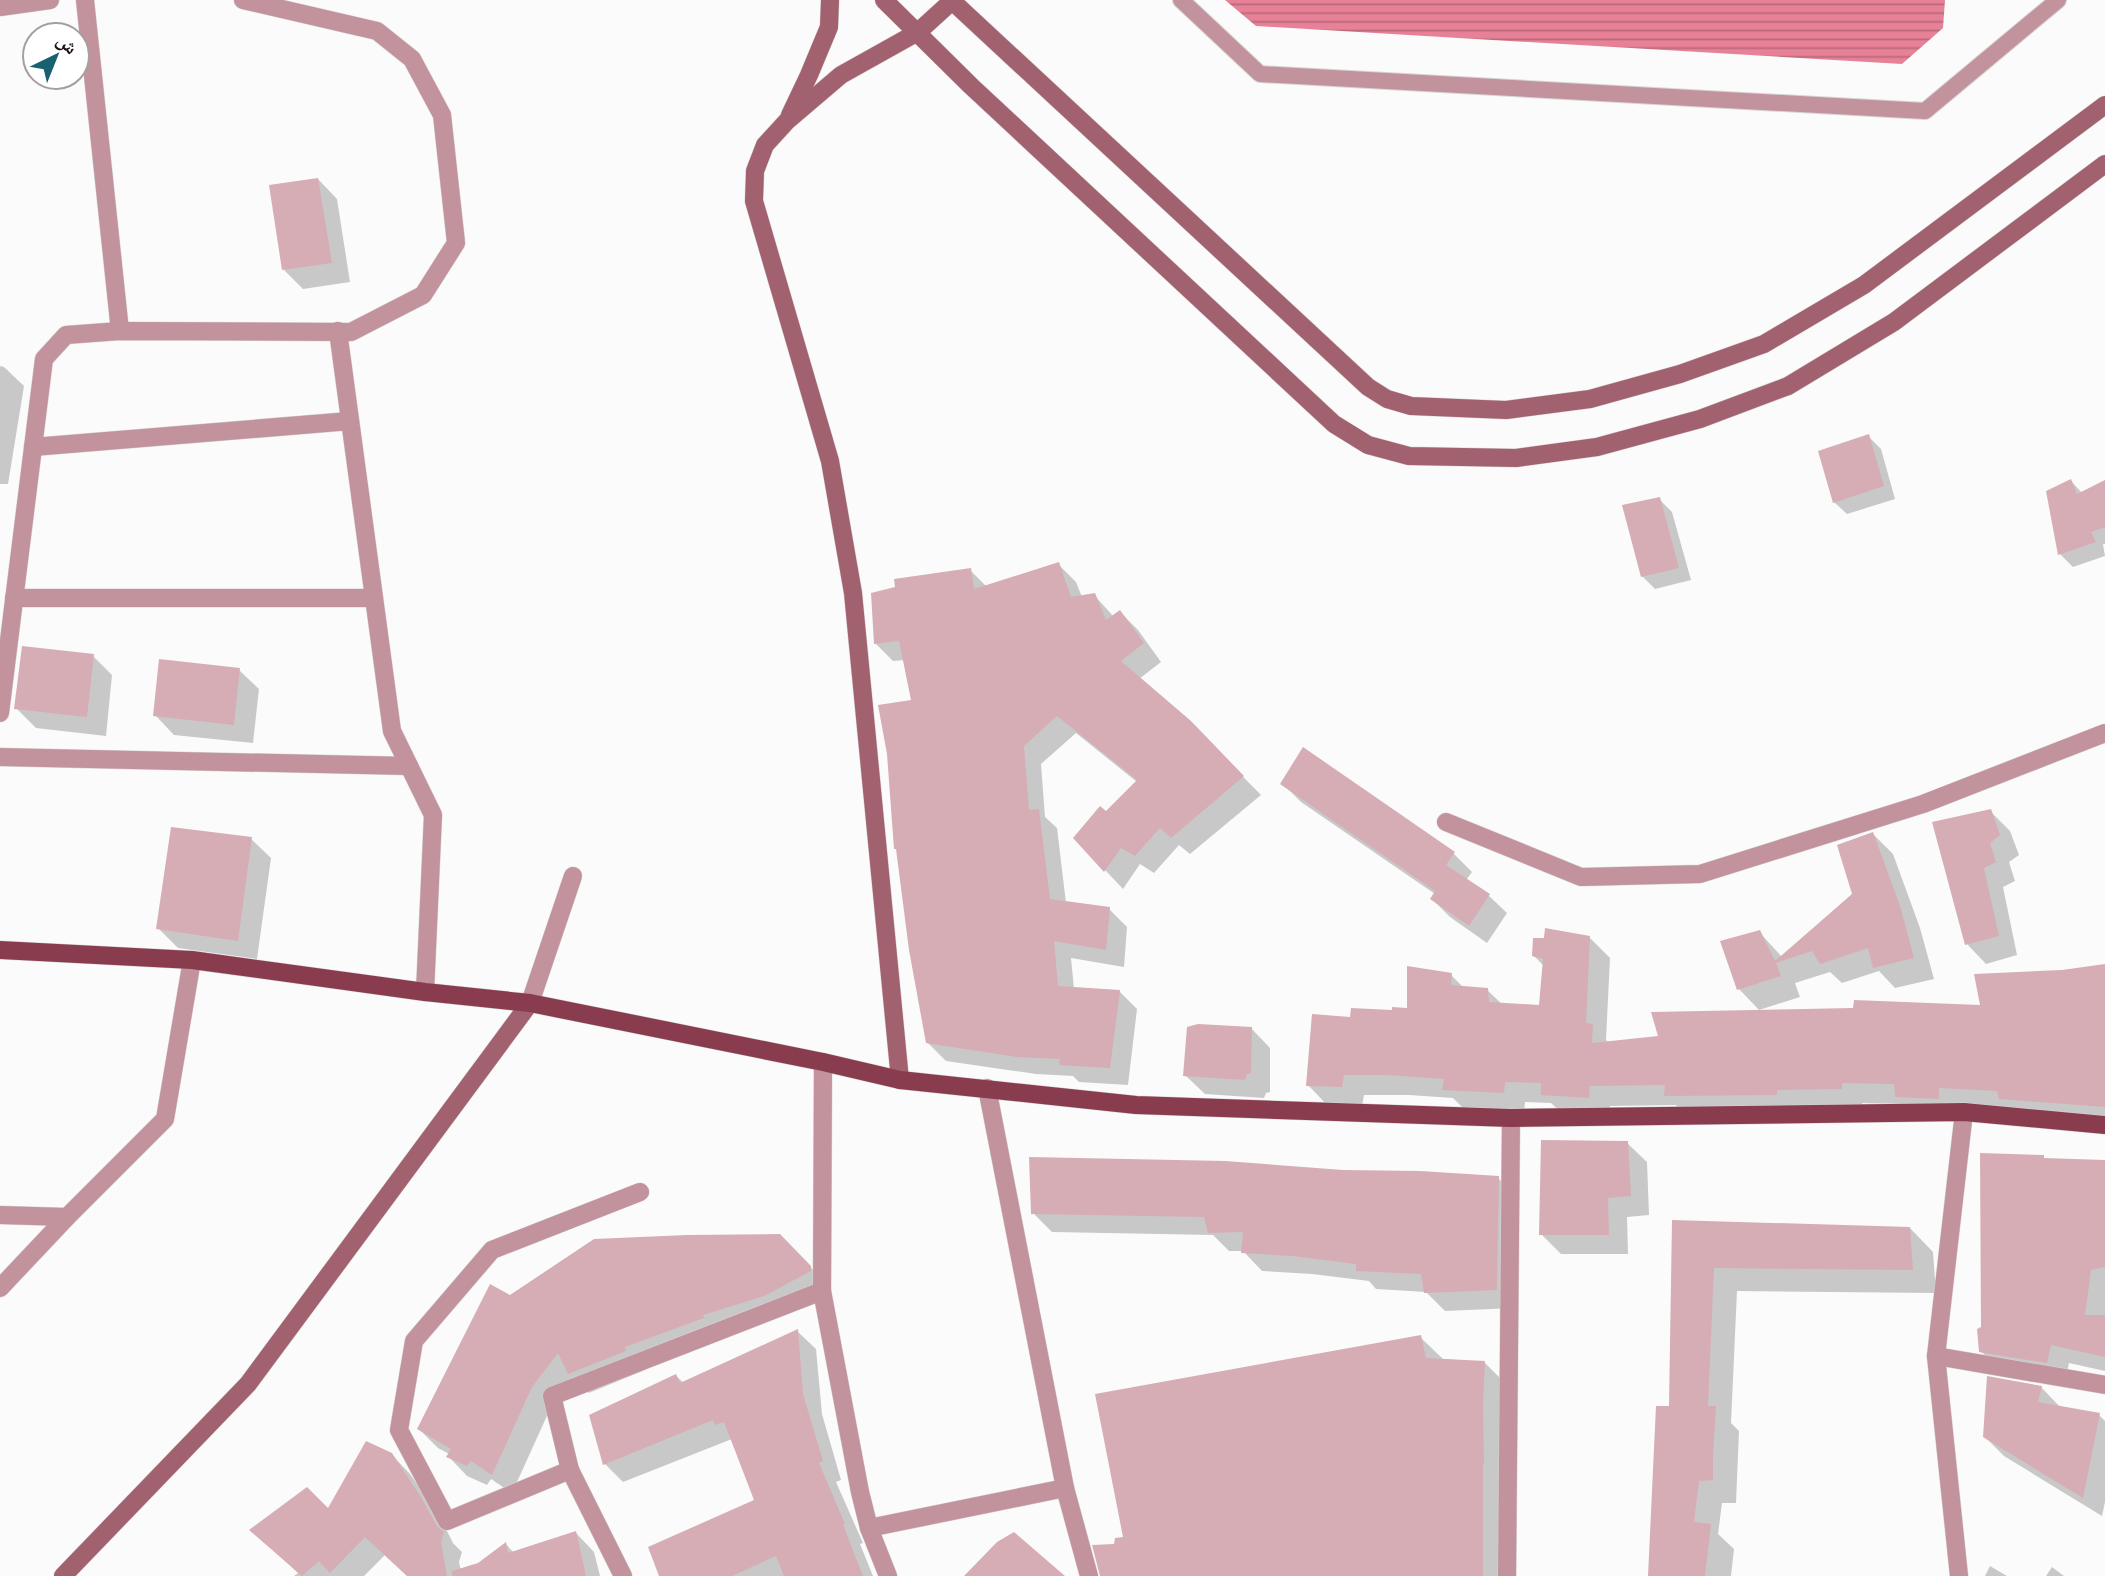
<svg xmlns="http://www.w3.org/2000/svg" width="2105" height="1576" font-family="'Libre Baskerville','Noto Naskh Arabic',serif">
	<defs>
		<pattern id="water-rules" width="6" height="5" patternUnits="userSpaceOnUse" patternTransform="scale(1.75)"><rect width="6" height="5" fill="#e78198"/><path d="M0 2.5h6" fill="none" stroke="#bb687b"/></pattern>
	</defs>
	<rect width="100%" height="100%" fill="#fbfbfb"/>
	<!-- water -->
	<path fill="url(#water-rules)" d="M 1225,0 L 1945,0 L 1943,28 L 1902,64 L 1256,26 Z"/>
	<!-- shadow -->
	<g fill="#0003">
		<path d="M 318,179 L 337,199 L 350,282 L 303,289 L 284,270 Z"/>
		<path d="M 0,366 L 4,367 L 24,386 L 8,484 L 0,484 Z"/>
		<path d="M 1868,436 L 1881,449 L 1895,499 L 1847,514 L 1834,502 Z"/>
		<path d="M 2071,481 L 2082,493 L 2105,482 L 2105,544 L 2103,544 L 2105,556 L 2073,567 L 2060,554 Z"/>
		<path d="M 1659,499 L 1672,512 L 1691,580 L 1655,589 L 1642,576 Z"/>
		<path d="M 1058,564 L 1076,582 L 1082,597 L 1094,595 L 1114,617 L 1120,612 L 1138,630 L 1161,662 L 1139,679 L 1190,723 L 1261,795 L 1190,854 L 1179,845 L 1154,873 L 1140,864 L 1123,889 L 1075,838 L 1106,813 L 1137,782 L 1076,733 L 1041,764 L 1045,817 L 1057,828 L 1066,903 L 1109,909 L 1127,927 L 1124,967 L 1071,958 L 1074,989 L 1119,991 L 1137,1009 L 1128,1085 L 1079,1082 L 1073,1076 L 1036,1074 L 946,1061 L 928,1043 L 888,754 L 913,702 L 905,660 L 893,661 L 875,643 L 970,570 L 987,587 Z"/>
		<path d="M 93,656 L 112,675 L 106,736 L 36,728 L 16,708 Z"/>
		<path d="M 239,670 L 259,689 L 253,743 L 174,735 L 155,715 Z"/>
		<path d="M 1283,784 L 1454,854 L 1472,872 L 1466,880 L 1488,895 L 1507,913 L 1487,943 L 1450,917 L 1432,899 L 1435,894 L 1301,802 Z"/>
		<path d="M 1990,811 L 2010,831 L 2019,855 L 2009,862 L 2015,881 L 2003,887 L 2017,955 L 1986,964 L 1967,944 Z"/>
		<path d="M 1873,834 L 1893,854 L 1920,928 L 1934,979 L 1895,988 L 1879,971 L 1842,983 L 1830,972 L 1795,983 L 1800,997 L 1759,1010 L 1739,989 L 1759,932 L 1782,957 L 1854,894 Z"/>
		<path d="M 251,839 L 271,858 L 257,959 L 178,948 L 158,928 Z"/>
		<path d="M 1589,937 L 1610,958 L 1606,1040 L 1609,1043 L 1983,1007 L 2062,972 L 2105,966 L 2105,1125 L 1918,1117 L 1905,1104 L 1862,1103 L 1862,1109 L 1687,1116 L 1676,1105 L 1610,1106 L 1609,1118 L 1564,1115 L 1551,1103 L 1525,1102 L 1524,1113 L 1465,1110 L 1453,1098 L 1409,1095 L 1364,1095 L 1362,1106 L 1328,1106 L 1308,1085 L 1352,1018 L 1409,1010 L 1451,975 L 1464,988 L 1487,990 L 1502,1004 L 1540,1007 L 1544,966 L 1534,956 Z"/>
		<path d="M 1251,1028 L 1270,1048 L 1270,1092 L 1266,1093 L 1264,1098 L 1205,1094 L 1185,1075 Z"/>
		<path d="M 1627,1143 L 1647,1162 L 1649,1215 L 1627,1217 L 1628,1254 L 1561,1254 L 1541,1234 Z"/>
		<path d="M 2043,1157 L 2046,1160 L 2105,1162 L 2105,1371 L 2069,1363 L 2065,1381 L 1999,1370 L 1981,1351 L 1983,1328 Z"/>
		<path d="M 1343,1172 L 1498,1178 L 1517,1197 L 1515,1308 L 1445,1311 L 1426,1292 L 1376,1289 L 1369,1281 L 1312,1274 L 1262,1271 L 1243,1251 L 1229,1251 L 1213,1235 L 1052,1232 L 1033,1213 Z"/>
		<path d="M 1674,1222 L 1910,1228 L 1933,1252 L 1936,1293 L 1737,1291 L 1731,1423 L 1739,1431 L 1736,1503 L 1722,1503 L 1718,1534 L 1734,1549 L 1731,1576 L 1649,1576 L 1671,1408 Z"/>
		<path d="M 799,1255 L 830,1288 L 643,1367 L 645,1370 L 589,1393 L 574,1377 L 551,1407 L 512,1493 L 491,1479 L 487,1485 L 467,1476 L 448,1456 L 449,1454 L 438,1448 L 419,1429 L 510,1297 Z"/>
		<path d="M 797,1331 L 816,1349 L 822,1414 L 841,1480 L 836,1482 L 863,1543 L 860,1544 L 873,1576 L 661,1576 L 757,1501 L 732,1439 L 623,1482 L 605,1464 L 676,1376 L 684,1383 Z"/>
		<path d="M 1420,1337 L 1443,1359 L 1485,1363 L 1507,1385 L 1505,1576 L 1101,1576 L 1116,1546 L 1125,1538 Z"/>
		<path d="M 2041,1387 L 2060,1407 L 2099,1415 L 2105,1421 L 2105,1502 L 2102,1516 L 2004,1456 L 1985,1437 Z"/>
		<path d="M 391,1454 L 410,1474 L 441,1519 L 453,1543 L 462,1552 L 459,1562 L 462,1576 L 407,1576 L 385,1555 L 364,1576 L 294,1576 L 298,1573 L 252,1530 L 328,1510 Z"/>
		<path d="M 576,1533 L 594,1552 L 600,1576 L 464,1576 L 506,1544 L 514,1553 Z"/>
		<path d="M 1990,1566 L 2007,1576 L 1985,1576 Z"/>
		<path d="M 2052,1567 L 2064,1576 L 2046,1576 Z"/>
	</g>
	<!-- building -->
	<g fill="#d6adb4">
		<path d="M 318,178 L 332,263 L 282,270 L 269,185 Z"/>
		<path d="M 1869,434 L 1884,486 L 1833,503 L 1818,451 Z"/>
		<path d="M 2071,479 L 2077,494 L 2105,480 L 2105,527 L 2091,532 L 2096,542 L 2058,555 L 2046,491 Z"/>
		<path d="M 1660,497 L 1679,568 L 1641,577 L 1622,505 Z"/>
		<path d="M 1059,562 L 1071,597 L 1095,593 L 1106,620 L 1120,610 L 1144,643 L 1121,661 L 1191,721 L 1244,776 L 1171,838 L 1160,828 L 1135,856 L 1121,848 L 1104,872 L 1073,838 L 1100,806 L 1106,811 L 1137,780 L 1057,716 L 1024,746 L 1029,810 L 1039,809 L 1050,899 L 1110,907 L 1106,950 L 1054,941 L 1058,986 L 1120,990 L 1110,1068 L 1059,1065 L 1060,1059 L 1017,1057 L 926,1043 L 909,950 L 896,849 L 894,849 L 887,754 L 878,705 L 911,700 L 899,641 L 874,644 L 871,593 L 895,587 L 894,579 L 971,568 L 974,589 Z"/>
		<path d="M 22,646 L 94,654 L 87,717 L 14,709 Z"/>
		<path d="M 159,659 L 240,668 L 234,725 L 153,716 Z"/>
		<path d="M 1303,747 L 1455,852 L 1446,865 L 1490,894 L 1469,926 L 1430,899 L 1435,891 L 1280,784 Z"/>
		<path d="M 1991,809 L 2000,835 L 1990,843 L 1996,862 L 1984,868 L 1999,936 L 1965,945 L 1932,822 Z"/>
		<path d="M 171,827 L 252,837 L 238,941 L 156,929 Z"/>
		<path d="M 1873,832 L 1900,906 L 1914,958 L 1873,968 L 1868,948 L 1820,964 L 1812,951 L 1776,963 L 1781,976 L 1737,990 L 1720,941 L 1760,930 L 1775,961 L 1852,894 L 1837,845 Z"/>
		<path d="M 1545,928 L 1590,936 L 1586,1023 L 1593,1024 L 1592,1043 L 1658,1036 L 1651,1012 L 1853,1008 L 1854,1000 L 1980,1005 L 1974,974 L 2062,970 L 2105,964 L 2105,1107 L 1999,1099 L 1997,1091 L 1939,1088 L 1939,1099 L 1895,1097 L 1894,1084 L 1842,1083 L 1842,1089 L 1777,1090 L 1777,1095 L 1664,1096 L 1665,1085 L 1590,1086 L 1589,1098 L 1541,1095 L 1541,1083 L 1505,1082 L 1504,1093 L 1442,1090 L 1444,1079 L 1387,1075 L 1344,1075 L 1342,1087 L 1306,1086 L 1312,1014 L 1350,1017 L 1351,1008 L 1392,1010 L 1392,1007 L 1407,1008 L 1407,966 L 1452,973 L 1451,985 L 1488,988 L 1489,1002 L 1539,1005 L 1543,959 L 1532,956 L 1533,938 L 1544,938 Z"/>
		<path d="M 1198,1024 L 1252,1027 L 1251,1073 L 1247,1074 L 1245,1080 L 1183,1076 L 1187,1027 Z"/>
		<path d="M 1541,1140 L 1628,1141 L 1631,1196 L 1608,1198 L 1609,1235 L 1539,1235 Z"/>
		<path d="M 1980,1153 L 2044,1155 L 2044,1158 L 2105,1160 L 2105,1267 L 2091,1270 L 2085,1315 L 2105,1315 L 2105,1357 L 2051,1345 L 2047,1363 L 1979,1352 L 1977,1329 L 1981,1327 Z"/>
		<path d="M 1029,1157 L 1225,1161 L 1343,1170 L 1420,1171 L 1499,1176 L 1497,1290 L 1424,1293 L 1421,1274 L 1356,1271 L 1356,1264 L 1292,1256 L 1241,1253 L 1243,1232 L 1208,1233 L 1204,1217 L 1031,1214 Z"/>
		<path d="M 1672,1220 L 1910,1227 L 1913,1270 L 1714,1268 L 1708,1406 L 1716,1406 L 1713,1454 L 1713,1480 L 1699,1481 L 1694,1522 L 1711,1524 L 1705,1576 L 1648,1576 L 1656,1406 L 1669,1406 Z"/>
		<path d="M 780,1234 L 811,1266 L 811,1271 L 764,1296 L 703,1315 L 704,1318 L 625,1347 L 626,1351 L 568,1374 L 558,1353 L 532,1387 L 492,1475 L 471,1461 L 467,1466 L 446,1457 L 451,1449 L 417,1429 L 490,1284 L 510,1295 L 594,1239 L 687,1235 Z"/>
		<path d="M 798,1329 L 803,1394 L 823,1461 L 819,1463 L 845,1524 L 843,1525 L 863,1576 L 784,1576 L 776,1556 L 732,1576 L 659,1576 L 648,1547 L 754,1500 L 724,1422 L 715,1425 L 713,1420 L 603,1465 L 589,1415 L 676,1374 L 680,1383 Z"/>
		<path d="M 1421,1335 L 1426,1358 L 1485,1361 L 1483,1404 L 1484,1463 L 1483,1464 L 1483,1576 L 1100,1576 L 1092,1545 L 1114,1544 L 1115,1538 L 1123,1537 L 1095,1394 Z"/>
		<path d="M 1987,1376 L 2042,1386 L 2038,1402 L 2100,1413 L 2083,1498 L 1983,1437 Z"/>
		<path d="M 366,1441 L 392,1453 L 422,1499 L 437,1526 L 444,1532 L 441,1542 L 447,1576 L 407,1576 L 365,1537 L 330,1573 L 319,1561 L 302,1576 L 249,1530 L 307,1487 L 328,1508 Z"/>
		<path d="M 576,1531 L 586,1576 L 452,1576 L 452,1571 L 478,1563 L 506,1542 L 508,1553 Z"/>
		<path d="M 1014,1532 L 1065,1576 L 964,1576 L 997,1542 Z"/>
	</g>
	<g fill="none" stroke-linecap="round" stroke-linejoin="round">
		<defs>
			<path id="lane" d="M 1181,0 L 1260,74 L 1925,111 L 2058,0"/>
			<g id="street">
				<path d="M 85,0 L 120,331"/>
				<path d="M 0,7 L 50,0"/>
				<path d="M 338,331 L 392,731 L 433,815 L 425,992"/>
				<path d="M 33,447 L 350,421"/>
				<path d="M 14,598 L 374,598"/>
				<path d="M 0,713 L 44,359 L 66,335 L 120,331 L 351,332 L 423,295 L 456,243 L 442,115 L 412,59 L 377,31 L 243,0"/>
				<path d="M 0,757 L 409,766"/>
				<path d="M 1446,822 L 1581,877 L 1700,874 L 1923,804 L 2105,733"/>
				<path d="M 530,1003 L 573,876"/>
				<path d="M 823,1062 L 822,1291 L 860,1492 L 869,1528 L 888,1576"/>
				<path d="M 987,1088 L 1065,1488 L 1089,1576"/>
				<path d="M 0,1215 L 67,1217"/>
				<path d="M 0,1288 L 67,1217 L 165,1119 L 192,960"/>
				<path d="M 1936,1356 L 2105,1385"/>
				<path d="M 570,1470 L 447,1521 L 399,1430 L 414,1341 L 492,1250 L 640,1192"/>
				<path d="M 869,1528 L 1065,1488"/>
				<path d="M 623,1576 L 570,1470 L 552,1396 L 822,1291"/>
				<path d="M 1507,1576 L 1511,1118"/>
				<path d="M 1959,1576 L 1936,1356 L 1964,1112"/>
			</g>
			<g id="secondary">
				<path d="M 884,0 L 971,86 L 1334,424 L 1368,445 L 1409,456 L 1516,458 L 1597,447 L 1700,419 L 1788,386 L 1894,322 L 2105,164"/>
				<path d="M 951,0 L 1368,387 L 1387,399 L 1411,406 L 1506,410 L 1590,399 L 1680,374 L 1764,344 L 1864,285 L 2105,105"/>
				<path d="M 790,115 L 809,75 L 829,27 L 830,0"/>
				<path d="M 900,1080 L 853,593 L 830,461 L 754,201 L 755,171 L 765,145 L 787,121 L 841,75 L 918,32 L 952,1"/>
				<path d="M 63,1576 L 248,1384 L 530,1003"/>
			</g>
			<path id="primary" d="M 0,950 L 192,960 L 425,992 L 530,1003 L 823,1062 L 900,1080 L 1136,1105 L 1511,1118 L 1964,1112 L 2105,1125"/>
		</defs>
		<!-- lane casing -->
		<use href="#lane" stroke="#d8d5d6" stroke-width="18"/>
		<!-- street casing -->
		<use href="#street" stroke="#d8d5d6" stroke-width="19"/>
		<!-- secondary casing -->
		<use href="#secondary" stroke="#d8d5d6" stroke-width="19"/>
		<!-- primary casing -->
		<use href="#primary" stroke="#d8d5d6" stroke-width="19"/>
		<!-- lane -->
		<use href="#lane" stroke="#c2939c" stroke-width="16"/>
		<!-- street -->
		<use href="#street" stroke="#c2939c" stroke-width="18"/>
		<!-- secondary -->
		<use href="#secondary" stroke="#a2616f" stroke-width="18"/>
		<!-- primary -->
		<use href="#primary" stroke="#8a3c4f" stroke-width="18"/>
	</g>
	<!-- north arrow -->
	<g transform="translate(56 56) rotate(43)"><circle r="33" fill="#ffffff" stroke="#a59fa1" stroke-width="2"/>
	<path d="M0-5L12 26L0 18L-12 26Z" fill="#196070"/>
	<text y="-10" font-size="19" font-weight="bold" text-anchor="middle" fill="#1e1013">ش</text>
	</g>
</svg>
